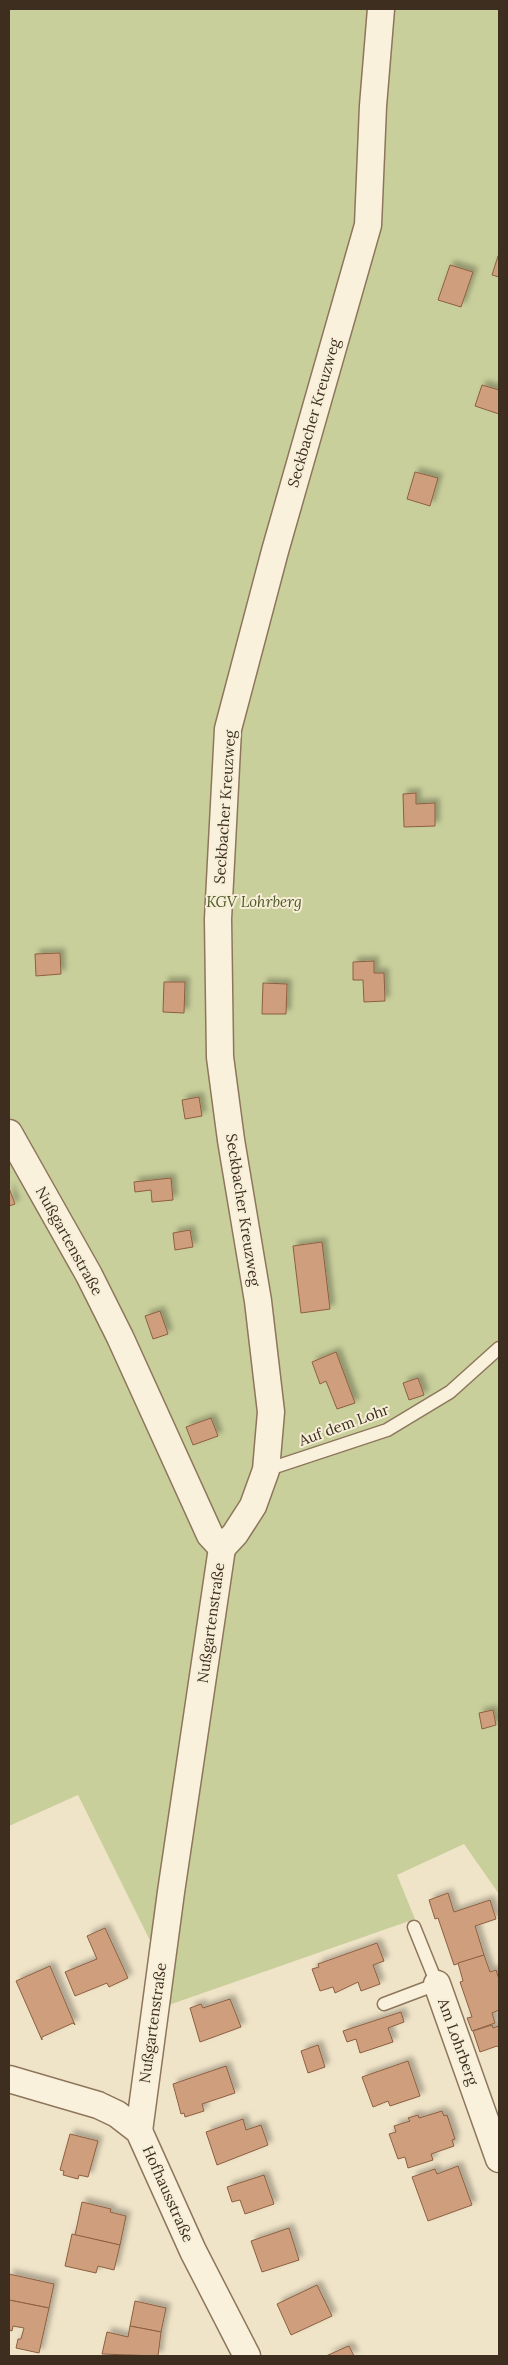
<svg xmlns="http://www.w3.org/2000/svg" width="508" height="2365" font-family="Lora,serif">
	<defs>
		<filter id="shadow"><feDropShadow dx="4.5" dy="-4.5" stdDeviation="2.5" flood-color="#0004"/></filter>
	</defs>
	<rect width="100%" height="100%" fill="#f0e4c8"/>
	<!-- green -->
	<path fill="#c9cf9b" d="M 9,9 L 499,9 L 499,1894 L 464,1844 L 397,1875 L 415,1919 L 166,2006 L 170,1981 L 78,1795 L 9,1826 Z"/>
	<!-- building -->
	<g fill="#cf9f7d" stroke="#8d5f41" filter="url(#shadow)">
		<path d="M 498,256 L 499,256 L 499,277 L 492,275 Z"/>
		<path d="M 450,265 L 473,272 L 461,307 L 438,300 Z"/>
		<path d="M 482,385 L 499,390 L 499,414 L 475,406 Z"/>
		<path d="M 415,472 L 438,478 L 430,506 L 407,499 Z"/>
		<path d="M 416,793 L 416,804 L 435,803 L 435,826 L 404,827 L 403,794 Z"/>
		<path d="M 60,953 L 61,974 L 36,976 L 35,954 Z"/>
		<path d="M 374,961 L 374,973 L 384,973 L 385,1001 L 364,1002 L 363,980 L 353,980 L 353,962 Z"/>
		<path d="M 164,982 L 185,982 L 184,1013 L 163,1012 Z"/>
		<path d="M 263,983 L 287,984 L 286,1014 L 262,1014 Z"/>
		<path d="M 199,1097 L 202,1116 L 185,1119 L 182,1100 Z"/>
		<path d="M 171,1178 L 173,1200 L 152,1202 L 151,1190 L 135,1192 L 134,1182 Z"/>
		<path d="M 9,1188 L 15,1204 L 9,1206 Z"/>
		<path d="M 190,1230 L 193,1247 L 175,1250 L 173,1233 Z"/>
		<path d="M 322,1242 L 330,1309 L 301,1313 L 293,1246 Z"/>
		<path d="M 160,1311 L 168,1334 L 153,1339 L 145,1316 Z"/>
		<path d="M 336,1352 L 355,1403 L 337,1409 L 326,1381 L 320,1384 L 312,1362 Z"/>
		<path d="M 418,1378 L 424,1395 L 409,1400 L 403,1383 Z"/>
		<path d="M 211,1418 L 218,1436 L 193,1445 L 186,1427 Z"/>
		<path d="M 493,1710 L 496,1725 L 482,1729 L 479,1713 Z"/>
		<path d="M 448,1893 L 454,1912 L 490,1900 L 496,1919 L 475,1926 L 484,1955 L 454,1965 L 438,1918 L 435,1919 L 429,1900 Z"/>
		<path d="M 105,1928 L 128,1978 L 109,1987 L 107,1983 L 75,1996 L 65,1972 L 97,1959 L 87,1936 Z"/>
		<path d="M 377,1943 L 384,1961 L 373,1965 L 380,1984 L 361,1991 L 358,1982 L 335,1993 L 333,1987 L 320,1991 L 312,1969 L 319,1967 L 318,1964 Z"/>
		<path d="M 484,1955 L 490,1972 L 496,1970 L 499,1979 L 499,2010 L 492,2013 L 495,2023 L 472,2031 L 467,2018 L 472,2017 L 460,1982 L 463,1981 L 458,1963 Z"/>
		<path d="M 50,1966 L 75,2025 L 73,2023 L 42,2037 L 42,2040 L 16,1981 Z"/>
		<path d="M 230,1999 L 241,2027 L 200,2042 L 190,2008 L 201,2004 L 203,2008 Z"/>
		<path d="M 401,2012 L 404,2022 L 388,2028 L 393,2042 L 360,2053 L 356,2039 L 347,2042 L 343,2031 Z"/>
		<path d="M 492,2025 L 493,2028 L 499,2026 L 499,2048 L 497,2046 L 480,2052 L 473,2031 Z"/>
		<path d="M 318,2045 L 325,2067 L 308,2073 L 301,2051 Z"/>
		<path d="M 408,2061 L 420,2096 L 390,2106 L 388,2101 L 373,2107 L 362,2077 Z"/>
		<path d="M 226,2066 L 235,2093 L 202,2104 L 204,2111 L 185,2117 L 184,2113 L 181,2114 L 173,2084 Z"/>
		<path d="M 442,2111 L 444,2116 L 447,2115 L 455,2139 L 452,2140 L 454,2146 L 431,2154 L 433,2160 L 408,2168 L 405,2157 L 398,2159 L 389,2134 L 396,2132 L 394,2126 L 410,2121 L 408,2118 L 418,2115 L 419,2118 Z"/>
		<path d="M 243,2119 L 246,2130 L 261,2125 L 268,2145 L 217,2165 L 206,2132 Z"/>
		<path d="M 70,2134 L 98,2141 L 88,2177 L 79,2175 L 78,2179 L 63,2175 L 64,2171 L 60,2170 Z"/>
		<path d="M 458,2166 L 472,2205 L 428,2221 L 412,2177 L 435,2169 L 437,2174 Z"/>
		<path d="M 264,2175 L 274,2204 L 245,2214 L 240,2200 L 232,2202 L 227,2187 Z"/>
		<path d="M 82,2202 L 111,2209 L 110,2212 L 126,2216 L 120,2245 L 75,2235 Z"/>
		<path d="M 289,2228 L 299,2260 L 262,2272 L 251,2241 Z"/>
		<path d="M 72,2234 L 120,2245 L 114,2270 L 98,2266 L 96,2273 L 65,2266 Z"/>
		<path d="M 9,2274 L 54,2284 L 49,2308 L 9,2300 Z"/>
		<path d="M 317,2285 L 332,2316 L 291,2335 L 277,2304 Z"/>
		<path d="M 9,2300 L 49,2308 L 39,2353 L 16,2348 L 18,2339 L 21,2339 L 24,2328 L 13,2326 L 12,2331 L 9,2330 Z"/>
		<path d="M 135,2301 L 166,2308 L 161,2332 L 130,2326 Z"/>
		<path d="M 130,2326 L 161,2332 L 158,2356 L 102,2354 L 107,2332 L 128,2337 Z"/>
		<path d="M 346,2347 L 349,2346 L 354,2356 L 326,2356 Z"/>
	</g>
	<g fill="none" stroke-linecap="round" stroke-linejoin="round">
		<defs>
			<g id="service">
				<path d="M 266,1470 L 387,1430 L 450,1392 L 499,1348"/>
				<path d="M 384,2004 L 437,1984 L 414,1927"/>
			</g>
			<g id="minor">
				<path d="M 9,1133 L 89,1275 L 120,1337 L 210,1535 L 222,1548"/>
				<path d="M 222,1548 L 235,1534 L 253,1506 L 266,1470 L 271,1412 L 258,1301 L 231,1140 L 220,1057 L 218,919 L 228,729 L 275,551 L 368,225 L 373,106 L 381,9"/>
				<path d="M 437,1984 L 499,2159"/>
				<path d="M 9,2079 L 98,2105 L 117,2114 L 139,2131 L 193,2251 L 247,2356"/>
				<path d="M 139,2131 L 171,1892 L 222,1548"/>
			</g>
		</defs>
		<!-- service casing -->
		<use href="#service" stroke="#8d765c" stroke-width="15"/>
		<!-- minor casing -->
		<use href="#minor" stroke="#8d765c" stroke-width="29"/>
		<!-- service -->
		<use href="#service" stroke="#faf1dc" stroke-width="12"/>
		<!-- minor -->
		<use href="#minor" stroke="#faf1dc" stroke-width="26"/>
	</g>
	<g text-anchor="middle" stroke-width="4" stroke-linejoin="round" paint-order="stroke">
		<!-- street labels -->
		<g font-size="15" fill="#3d2e20" stroke="#f7eed8">
			<text transform="translate(314 413) rotate(-74)" y="5">Seckbacher Kreuzweg</text>
			<text transform="translate(225 807) rotate(-86)" y="5">Seckbacher Kreuzweg</text>
			<text transform="translate(243 1210) rotate(81)" y="5">Seckbacher Kreuzweg</text>
			<text transform="translate(69 1241) rotate(61)" y="5">Nußgartenstraße</text>
			<text transform="translate(344 1425) rotate(-20)" y="5">Auf dem Lohr</text>
			<text transform="translate(211 1623) rotate(-82)" y="5">Nußgartenstraße</text>
			<text transform="translate(153 2023) rotate(-82)" y="5">Nußgartenstraße</text>
			<text transform="translate(458 2042) rotate(70)" y="5">Am Lohrberg</text>
			<text transform="translate(168 2194) rotate(66)" y="5">Hofhausstraße</text>
		</g>
		<!-- park labels -->
		<g font-size="15" font-style="italic" fill="#4d5a26" stroke="#f7eed8">
			<text x="254" y="907">KGV Lohrberg</text>
		</g>
	</g>
	<!-- border -->
	<rect width="508" height="2365" fill="none" stroke="#3d2e20" stroke-width="20"/>
</svg>
